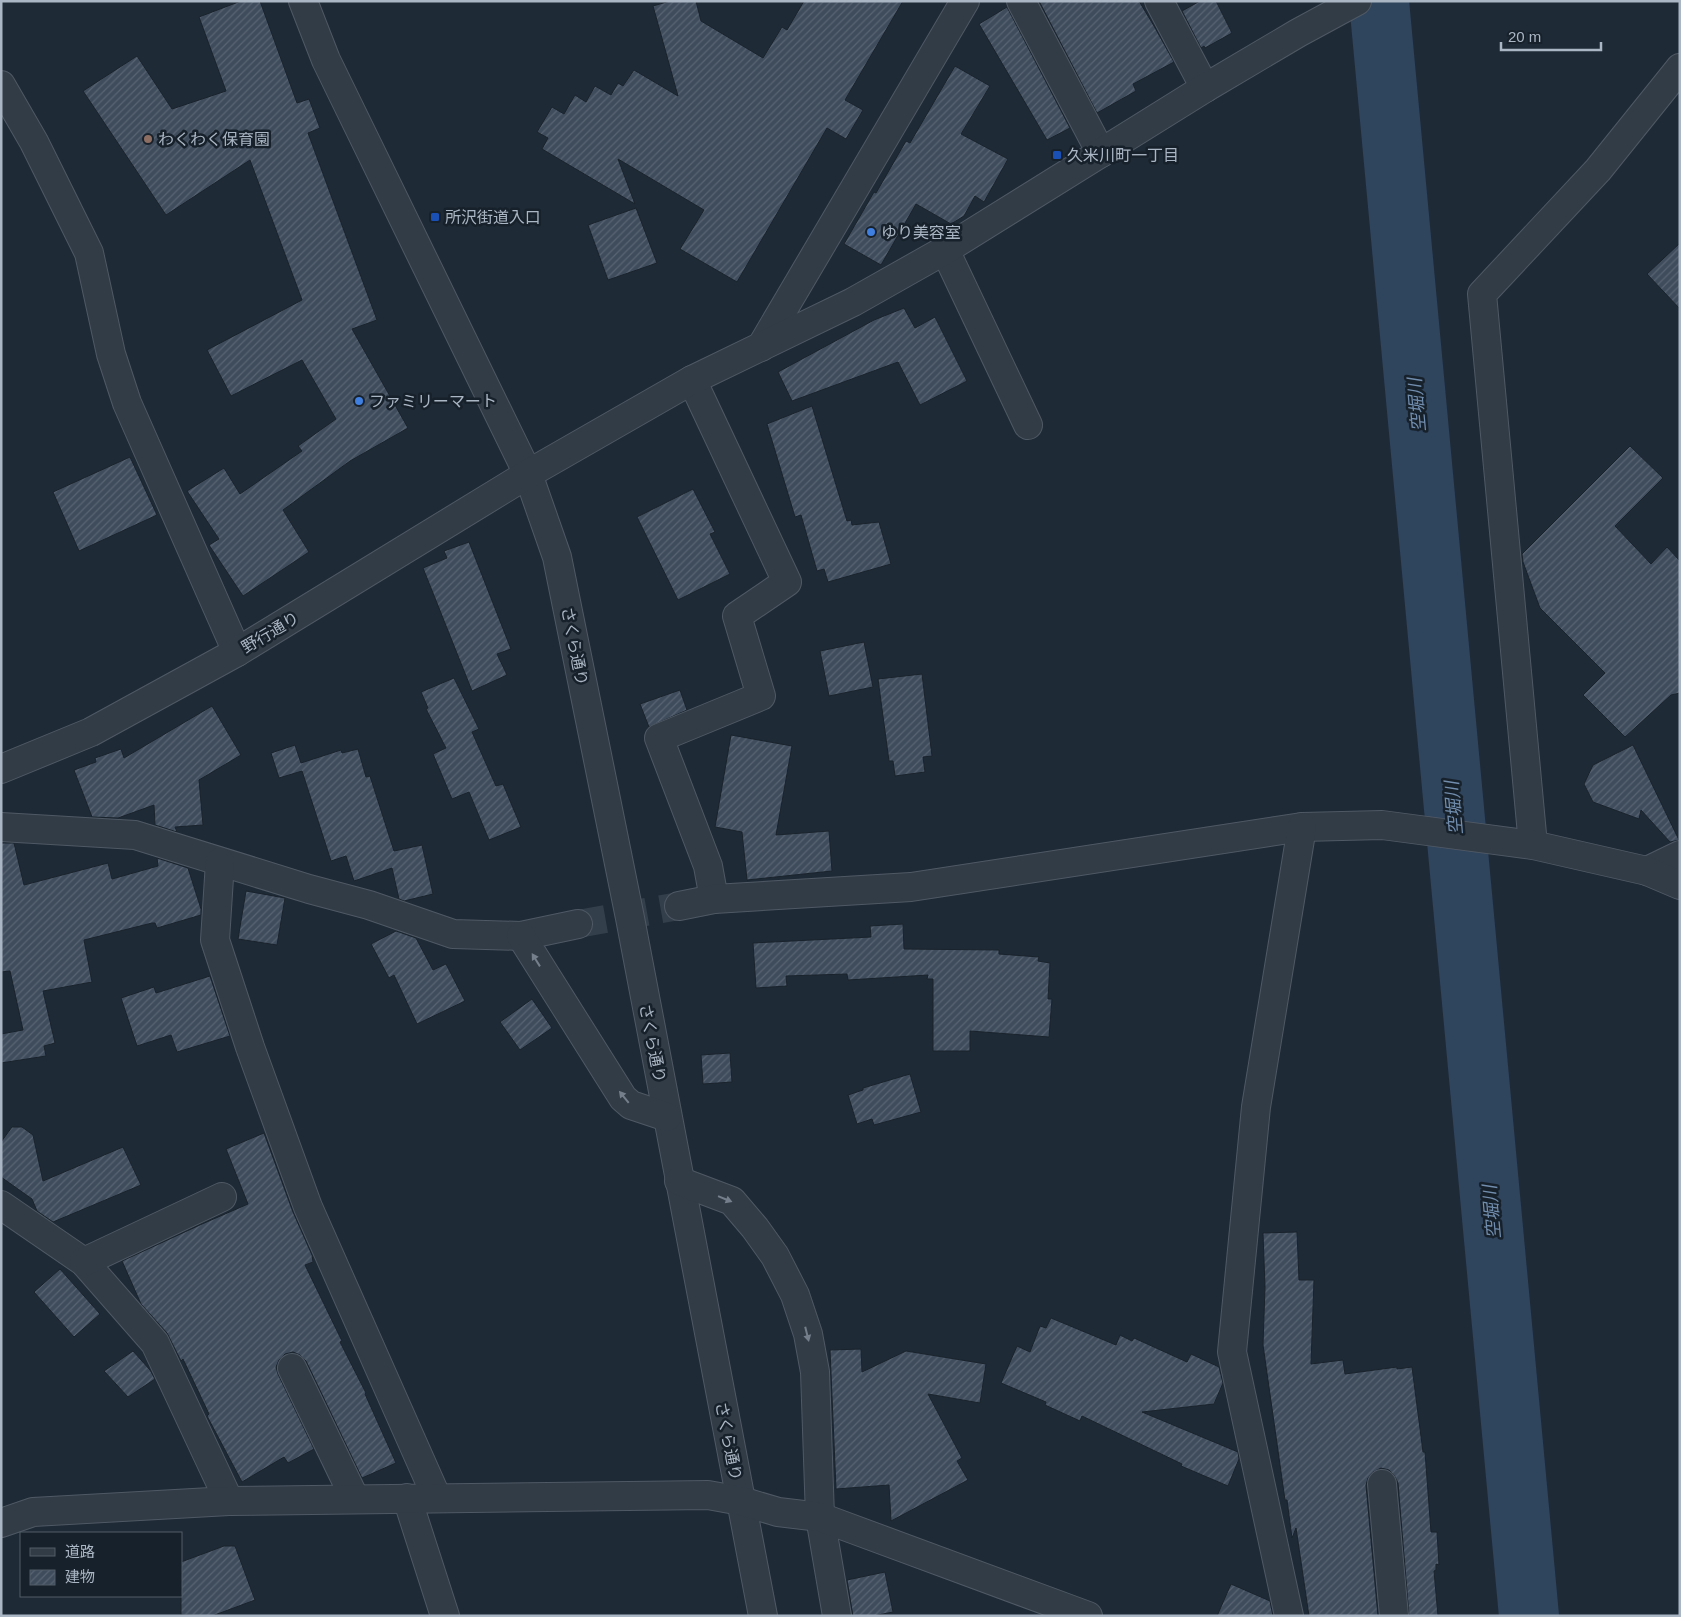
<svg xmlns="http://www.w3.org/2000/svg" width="1681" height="1617" font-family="Helvetica,'Noto Sans JP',sans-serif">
	<defs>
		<pattern id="building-hatch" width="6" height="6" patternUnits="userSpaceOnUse" patternTransform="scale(1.25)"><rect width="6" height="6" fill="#3f4c5c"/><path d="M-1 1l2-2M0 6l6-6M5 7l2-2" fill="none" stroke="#586472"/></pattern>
	</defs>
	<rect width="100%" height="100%" fill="#1e2a36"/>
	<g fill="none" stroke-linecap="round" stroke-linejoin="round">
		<!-- river -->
		<path stroke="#2f445d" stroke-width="60" d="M 1379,1 L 1529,1616"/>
	</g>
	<!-- building -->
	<g fill="url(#building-hatch)" stroke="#19232d">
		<path d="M 241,1 L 260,1 L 297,103 L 309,99 L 320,128 L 308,133 L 377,320 L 352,329 L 408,428 L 350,461 L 283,510 L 309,552 L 243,596 L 209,545 L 219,539 L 187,491 L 224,468 L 240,494 L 302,451 L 298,446 L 336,419 L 302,360 L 231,396 L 207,350 L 302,300 L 250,160 L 166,215 L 83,91 L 137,56 L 172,109 L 226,91 L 199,17 Z"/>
		<path d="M 670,1 L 696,1 L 701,21 L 763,58 L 782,27 L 787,30 L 804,1 L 903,1 L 845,100 L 863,110 L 846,139 L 827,128 L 737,282 L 680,249 L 704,210 L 618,159 L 635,204 L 542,149 L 548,138 L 537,132 L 552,107 L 564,114 L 575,95 L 586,102 L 595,86 L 611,95 L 618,83 L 623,86 L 634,70 L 678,96 L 653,6 Z"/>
		<path d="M 1039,1 L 1139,1 L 1154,26 L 1174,62 L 1133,84 L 1136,91 L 1097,113 Z"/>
		<path d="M 1200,1 L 1216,1 L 1232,33 L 1205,48 L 1204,46 L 1201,48 L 1182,11 Z"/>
		<path d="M 1007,7 L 1070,128 L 1047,140 L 979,24 Z"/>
		<path d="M 955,66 L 990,86 L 961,134 L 1008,159 L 984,202 L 975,196 L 964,216 L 951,224 L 916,204 L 881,265 L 844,244 L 874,192 L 876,193 L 906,141 L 910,143 Z"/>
		<path d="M 636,208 L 657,263 L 608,280 L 588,225 Z"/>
		<path d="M 1680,243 L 1680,309 L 1647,274 Z"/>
		<path d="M 904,308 L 915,328 L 935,317 L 967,381 L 920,405 L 898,362 L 792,401 L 778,372 L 874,320 Z"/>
		<path d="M 812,406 L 847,521 L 851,520 L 852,525 L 879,522 L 891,564 L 828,582 L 824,569 L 817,571 L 801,515 L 795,517 L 767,424 Z"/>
		<path d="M 1630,446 L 1663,478 L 1615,526 L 1651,564 L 1667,547 L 1680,561 L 1680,693 L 1671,695 L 1625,737 L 1583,695 L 1605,673 L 1540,608 L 1523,562 L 1522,554 Z"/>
		<path d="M 130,457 L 157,515 L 79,551 L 53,492 Z"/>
		<path d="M 693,489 L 715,532 L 710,534 L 730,574 L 678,600 L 637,517 Z"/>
		<path d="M 469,542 L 511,649 L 497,654 L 507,675 L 472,691 L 423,568 L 447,558 L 444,551 Z"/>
		<path d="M 864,642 L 873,687 L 829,696 L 820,651 Z"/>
		<path d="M 922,674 L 932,756 L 923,757 L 925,772 L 895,776 L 893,761 L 889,761 L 878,679 Z"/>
		<path d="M 454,678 L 479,729 L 472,732 L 496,786 L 503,784 L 521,827 L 489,840 L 469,792 L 452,799 L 433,754 L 446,748 L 426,709 L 428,708 L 421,692 Z"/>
		<path d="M 680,690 L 687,710 L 649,727 L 640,704 Z"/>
		<path d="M 212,706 L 241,755 L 199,780 L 203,825 L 175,827 L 177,832 L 155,825 L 154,805 L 118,818 L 92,817 L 74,770 L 96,762 L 95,758 L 121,749 L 124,758 Z"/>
		<path d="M 731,735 L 792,746 L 776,835 L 829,831 L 832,871 L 747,880 L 742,832 L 715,827 Z"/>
		<path d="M 295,745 L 301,763 L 341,750 L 342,753 L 358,749 L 366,777 L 370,776 L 394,851 L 422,845 L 433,894 L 404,901 L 399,899 L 392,868 L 354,881 L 346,856 L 331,861 L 302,771 L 279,778 L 271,753 Z"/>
		<path d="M 1633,745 L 1679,840 L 1670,842 L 1641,810 L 1639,819 L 1593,802 L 1584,784 L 1593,765 Z"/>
		<path d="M 1,843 L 14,843 L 24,885 L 108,863 L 112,879 L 158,866 L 157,858 L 188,868 L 201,909 L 201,915 L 157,928 L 155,923 L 152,923 L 84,940 L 92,982 L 43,991 L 55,1043 L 44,1046 L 46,1056 L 1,1063 L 1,1034 L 23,1030 L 10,971 L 1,972 Z"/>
		<path d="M 246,891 L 285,898 L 277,945 L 238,939 Z"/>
		<path d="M 903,924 L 904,949 L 999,950 L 999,954 L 1039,957 L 1038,961 L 1050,963 L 1048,999 L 1052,999 L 1049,1037 L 970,1031 L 970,1051 L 933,1051 L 933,979 L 927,979 L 928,975 L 848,980 L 847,974 L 786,976 L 787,986 L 756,988 L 753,943 L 871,937 L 870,926 Z"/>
		<path d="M 396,931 L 416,938 L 433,970 L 446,964 L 465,1001 L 417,1024 L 394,975 L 389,978 L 371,944 Z"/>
		<path d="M 210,976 L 230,1036 L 177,1052 L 171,1035 L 137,1046 L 121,998 L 154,987 L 156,993 Z"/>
		<path d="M 532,999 L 552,1028 L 520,1050 L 500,1022 Z"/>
		<path d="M 730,1053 L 732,1082 L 703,1084 L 701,1055 Z"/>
		<path d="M 910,1074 L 921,1112 L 874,1125 L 872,1119 L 857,1124 L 848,1095 L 863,1090 L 863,1088 Z"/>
		<path d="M 12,1127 L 22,1127 L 33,1135 L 43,1181 L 123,1147 L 141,1185 L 53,1222 L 37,1211 L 32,1199 L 1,1177 L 1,1142 Z"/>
		<path d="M 264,1133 L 293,1212 L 312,1255 L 313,1262 L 305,1265 L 342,1341 L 340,1342 L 366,1393 L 365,1394 L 396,1463 L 362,1478 L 306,1361 L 300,1355 L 293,1352 L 285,1354 L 279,1360 L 276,1367 L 278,1374 L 314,1449 L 288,1463 L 284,1457 L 242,1482 L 207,1416 L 209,1414 L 183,1359 L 181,1361 L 167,1333 L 141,1304 L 122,1261 L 202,1224 L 248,1204 L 226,1149 Z"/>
		<path d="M 1297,1232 L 1299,1280 L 1314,1280 L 1311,1364 L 1343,1360 L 1345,1374 L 1397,1367 L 1397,1369 L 1412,1367 L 1423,1452 L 1425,1452 L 1431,1532 L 1437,1532 L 1439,1565 L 1436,1564 L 1436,1570 L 1434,1571 L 1438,1616 L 1409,1616 L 1398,1483 L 1394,1475 L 1389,1470 L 1381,1468 L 1373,1472 L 1368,1478 L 1366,1485 L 1378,1616 L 1309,1616 L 1296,1528 L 1292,1538 L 1287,1500 L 1285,1500 L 1263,1345 L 1265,1287 L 1263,1233 Z"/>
		<path d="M 60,1269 L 100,1314 L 74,1337 L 34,1292 Z"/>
		<path d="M 1051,1318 L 1116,1345 L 1120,1335 L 1132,1341 L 1134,1338 L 1187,1362 L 1191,1354 L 1219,1367 L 1223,1383 L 1214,1404 L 1142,1412 L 1238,1452 L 1239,1459 L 1228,1486 L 1181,1466 L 1182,1464 L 1082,1416 L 1080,1421 L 1045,1405 L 1046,1402 L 1001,1383 L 1017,1346 L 1030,1352 L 1040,1326 L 1046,1328 Z"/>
		<path d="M 861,1349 L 862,1372 L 906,1351 L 986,1364 L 980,1403 L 928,1394 L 962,1458 L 957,1461 L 968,1480 L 891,1521 L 889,1485 L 836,1489 L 830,1350 Z"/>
		<path d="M 133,1351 L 150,1370 L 155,1379 L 128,1397 L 104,1371 Z"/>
		<path d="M 224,1546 L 235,1546 L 255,1600 L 212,1616 L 181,1615 L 181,1562 Z"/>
		<path d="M 885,1572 L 893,1612 L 873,1616 L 853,1616 L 847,1580 Z"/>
		<path d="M 1231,1584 L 1270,1601 L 1273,1616 L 1217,1616 Z"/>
	</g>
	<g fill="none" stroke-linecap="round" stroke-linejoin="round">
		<!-- minor-tunnel -->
		<path stroke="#333f4b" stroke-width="28" stroke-dasharray="28 14" stroke-linecap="butt" d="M 578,924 L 679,906"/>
		<defs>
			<g id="minor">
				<path d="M 303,1 L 326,60 L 528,474 L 557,557 L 630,918 L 763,1616"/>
				<path d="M 1021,1 L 1101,153"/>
				<path d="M 1159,1 L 1205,88"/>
				<path d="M 1,85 L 34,142 L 89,253 L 111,354 L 127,403 L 237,652"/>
				<path d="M 945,250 L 1028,425"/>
				<path d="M 761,347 L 965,1"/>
				<path d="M 692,380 L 787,582 L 737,616 L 761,696 L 659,738 L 708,866 L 714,899"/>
				<path d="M 1,769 L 91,732 L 237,652 L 528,474 L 692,380 L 853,302 L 945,250 L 1205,88 L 1298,33 L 1357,1"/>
				<path d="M 1,827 L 135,835 L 309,889 L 369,905 L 453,934 L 521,936 L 578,924"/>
				<path d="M 1533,845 L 1482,294 L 1598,170 L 1680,68"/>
				<path d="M 220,862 L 215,940 L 250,1047 L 308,1207 L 437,1498"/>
				<path d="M 1647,871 L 1680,855"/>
				<path d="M 679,906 L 714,899 L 911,887 L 1302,827 L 1382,825 L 1533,845 L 1647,871 L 1680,885"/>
				<path d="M 521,936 L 623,1098 L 631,1105 L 667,1117"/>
				<path d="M 679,1181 L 732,1201 L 755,1228 L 775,1256 L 795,1295 L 808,1334 L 815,1372 L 820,1517 L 837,1616"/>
				<path d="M 1,1205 L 84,1262 L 155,1343 L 229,1501"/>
				<path d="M 84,1262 L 222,1197"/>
				<path d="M 292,1368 L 355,1499"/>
				<path d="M 1382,1484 L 1394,1616"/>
				<path d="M 407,1498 L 445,1616"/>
				<path d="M 1,1523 L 33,1512 L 229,1501 L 708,1495 L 741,1501 L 778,1512 L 820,1517 L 1088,1616"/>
				<path d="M 1289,1616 L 1232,1352 L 1256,1107 L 1302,827"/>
			</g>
		</defs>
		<!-- minor casing -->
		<use href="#minor" stroke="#4f5965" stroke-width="30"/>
		<!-- minor -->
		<use href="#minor" stroke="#323c47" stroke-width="28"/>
	</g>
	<!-- one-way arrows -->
	<defs><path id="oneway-solid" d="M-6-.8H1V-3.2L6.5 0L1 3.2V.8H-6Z" transform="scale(1.25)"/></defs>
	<g fill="#757f8c">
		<use href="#oneway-solid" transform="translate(536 960) rotate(-122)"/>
		<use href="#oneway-solid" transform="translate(624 1097) rotate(-129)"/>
		<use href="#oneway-solid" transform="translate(725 1199) rotate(22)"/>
		<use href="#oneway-solid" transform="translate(807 1334) rotate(76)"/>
	</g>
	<!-- markers -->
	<circle fill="#8d6e63" stroke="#17212b" stroke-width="2" cx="148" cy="139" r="5"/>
	<g fill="#1a4fb4" stroke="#17212b" stroke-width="2">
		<rect x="1052" y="150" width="10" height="10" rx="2.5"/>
		<rect x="430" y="212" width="10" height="10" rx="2.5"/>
	</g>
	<g fill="#3f7fe0" stroke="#17212b" stroke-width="2">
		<circle cx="871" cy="232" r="5"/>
		<circle cx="359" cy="401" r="5"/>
	</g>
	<g text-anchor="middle" stroke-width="5" stroke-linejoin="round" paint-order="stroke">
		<!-- poi labels -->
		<g font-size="16" fill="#abb6c4" stroke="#17212b" text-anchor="start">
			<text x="158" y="145">わくわく保育園</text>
			<text x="1067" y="161">久米川町一丁目</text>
			<text x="445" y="223">所沢街道入口</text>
			<text x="881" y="238">ゆり美容室</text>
			<text x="369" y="407">ファミリーマート</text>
		</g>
		<!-- street labels -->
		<g font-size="16" fill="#abb6c4" stroke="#17212b">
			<text transform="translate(270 632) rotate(-31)" y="6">野行通り</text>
			<text transform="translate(575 646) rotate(79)" y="6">さくら通り</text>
			<text transform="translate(653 1043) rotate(79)" y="6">さくら通り</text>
			<text transform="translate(729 1441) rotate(79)" y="6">さくら通り</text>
		</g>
		<!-- water labels -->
		<g font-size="18" font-style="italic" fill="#728eaf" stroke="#17212b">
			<text transform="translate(1417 405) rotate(-95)" y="6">空堀川</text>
			<text transform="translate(1454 808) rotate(-95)" y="6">空堀川</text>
			<text transform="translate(1492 1212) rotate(-95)" y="6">空堀川</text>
		</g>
	</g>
	<!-- border -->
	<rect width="1681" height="1617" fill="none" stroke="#abb6c4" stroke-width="5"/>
	<!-- legend -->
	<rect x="20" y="1532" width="162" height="65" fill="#17212b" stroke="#525d68"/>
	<rect x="30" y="1548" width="25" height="8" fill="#323c47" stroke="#525d68"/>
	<text x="65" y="1557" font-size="15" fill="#abb6c4">道路</text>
	<rect x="30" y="1570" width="25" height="15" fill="url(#building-hatch)" stroke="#525d68"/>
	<text x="65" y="1582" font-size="15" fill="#abb6c4">建物</text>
	<!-- scale -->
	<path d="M1501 42v8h100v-8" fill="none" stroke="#abb6c4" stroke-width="2.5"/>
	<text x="1508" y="42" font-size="15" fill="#abb6c4" stroke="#17212b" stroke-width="4" paint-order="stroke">20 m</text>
</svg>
